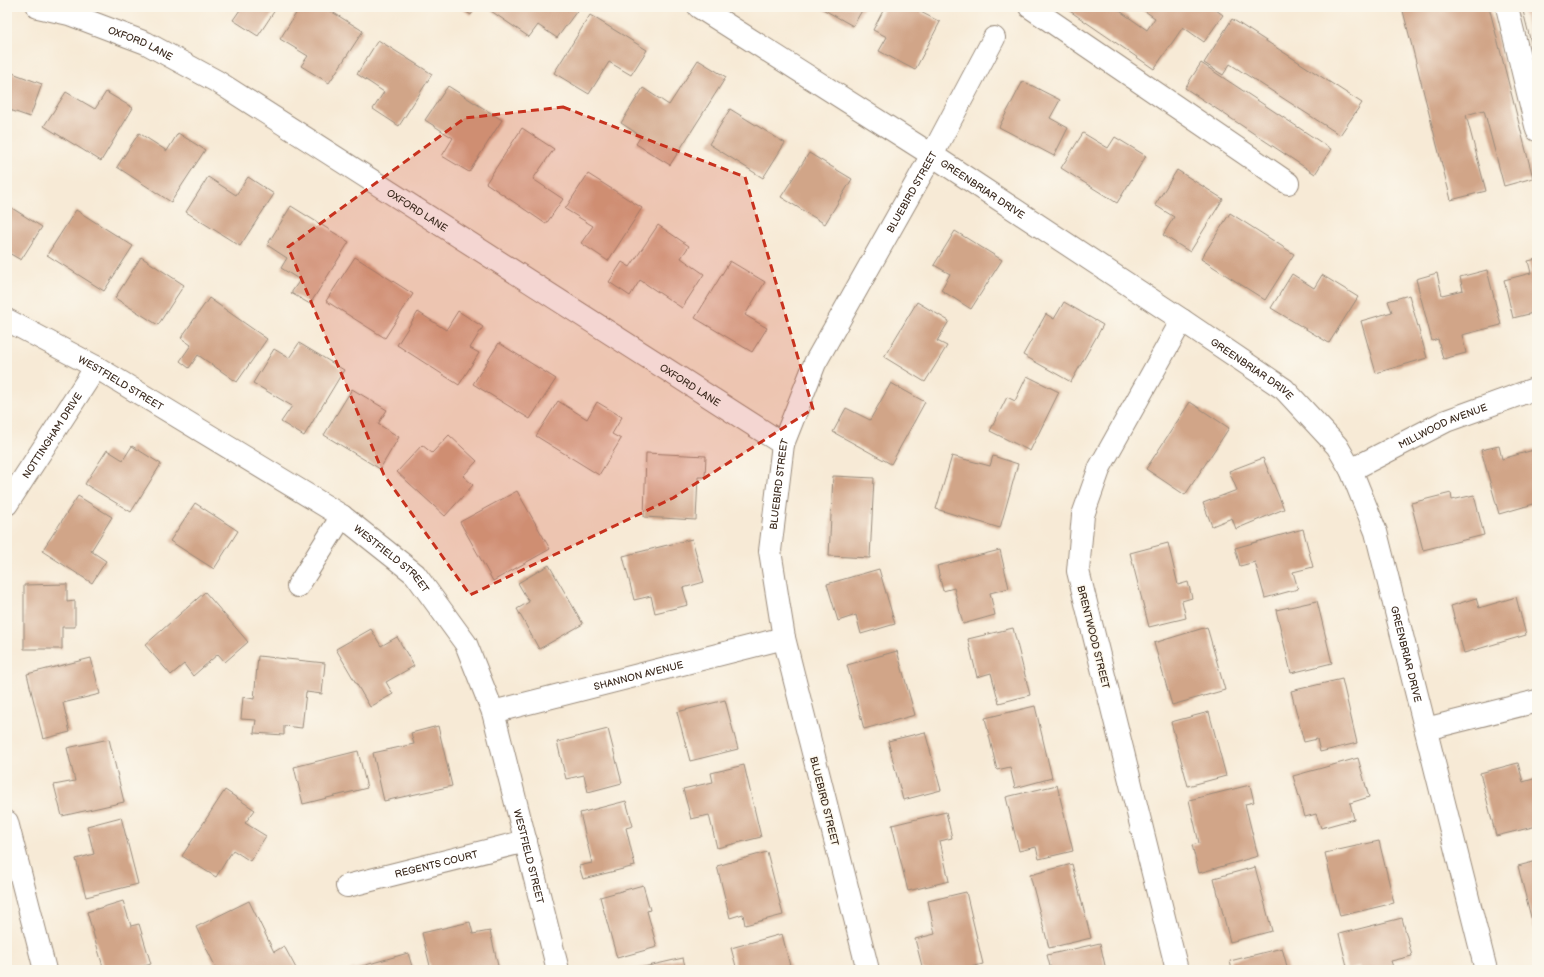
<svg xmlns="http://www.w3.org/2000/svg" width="1544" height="977" font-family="'Balsamiq Sans',sans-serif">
	<rect width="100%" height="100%" fill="#fbf7ec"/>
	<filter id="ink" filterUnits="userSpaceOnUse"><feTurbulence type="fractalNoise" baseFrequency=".025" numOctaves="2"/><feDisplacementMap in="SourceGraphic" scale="8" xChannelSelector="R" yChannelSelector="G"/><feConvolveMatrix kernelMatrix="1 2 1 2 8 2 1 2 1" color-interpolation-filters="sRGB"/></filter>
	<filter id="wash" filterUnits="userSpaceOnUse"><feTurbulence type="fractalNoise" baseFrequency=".012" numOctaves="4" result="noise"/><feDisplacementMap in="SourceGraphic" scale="16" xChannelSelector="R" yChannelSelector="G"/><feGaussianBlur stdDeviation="0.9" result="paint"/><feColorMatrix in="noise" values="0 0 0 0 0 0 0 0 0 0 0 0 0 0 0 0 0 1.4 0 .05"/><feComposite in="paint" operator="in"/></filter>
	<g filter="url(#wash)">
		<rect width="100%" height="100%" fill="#f7ead6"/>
		<g id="blocks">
			<!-- building -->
			<g fill="#d1a588">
				<path d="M 242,7 L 277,7 L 258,36 L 233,20 Z"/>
				<path d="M 300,7 L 324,7 L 363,31 L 329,83 L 301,66 L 308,56 L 280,39 Z"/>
				<path d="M 459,7 L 476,7 L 471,15 Z"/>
				<path d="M 494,7 L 578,7 L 579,8 L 557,38 L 538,25 L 529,37 L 491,11 Z"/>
				<path d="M 819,7 L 864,7 L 853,26 Z"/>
				<path d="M 885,7 L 911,7 L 940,22 L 915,70 L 879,51 L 887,37 L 873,30 Z"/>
				<path d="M 1064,7 L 1114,7 L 1147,30 L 1155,18 L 1139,7 L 1212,7 L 1223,15 L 1204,42 L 1183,27 L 1154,69 Z"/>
				<path d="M 1402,7 L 1489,7 L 1533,178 L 1504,186 L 1484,110 L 1466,115 L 1486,191 L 1451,200 Z"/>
				<path d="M 1522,7 L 1537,7 L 1537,63 L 1536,63 Z"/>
				<path d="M 590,15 L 647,50 L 631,75 L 609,62 L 589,94 L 554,73 Z"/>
				<path d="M 1232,19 L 1362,103 L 1340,135 L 1230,64 L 1223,75 L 1204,63 Z"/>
				<path d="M 378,40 L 432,74 L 399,126 L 373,109 L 384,92 L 357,74 Z"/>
				<path d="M 698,60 L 726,77 L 670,165 L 636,144 L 641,136 L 621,123 L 643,88 L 669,105 Z"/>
				<path d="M 1201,63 L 1331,149 L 1315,174 L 1185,88 Z"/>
				<path d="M 7,71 L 42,84 L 30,117 L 7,109 Z"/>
				<path d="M 1023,81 L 1060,100 L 1050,118 L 1068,128 L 1054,156 L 999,127 Z"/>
				<path d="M 448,86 L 502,120 L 469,172 L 442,156 L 453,138 L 425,120 Z"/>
				<path d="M 66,92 L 95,109 L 106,92 L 133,108 L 101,161 L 44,126 Z"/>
				<path d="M 730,109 L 785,143 L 763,178 L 709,144 Z"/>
				<path d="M 522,128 L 554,149 L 533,179 L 563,199 L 546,224 L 486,183 Z"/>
				<path d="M 139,133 L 167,151 L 178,133 L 205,150 L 171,202 L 117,167 Z"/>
				<path d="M 1083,133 L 1108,148 L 1115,137 L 1146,156 L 1117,203 L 1061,168 Z"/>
				<path d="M 809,153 L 852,179 L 825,224 L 781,197 Z"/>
				<path d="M 1177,170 L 1223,199 L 1190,252 L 1163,235 L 1174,217 L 1155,205 Z"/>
				<path d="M 588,174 L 642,208 L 608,261 L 581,243 L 593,226 L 565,209 Z"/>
				<path d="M 208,177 L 236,195 L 248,177 L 274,194 L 240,246 L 186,212 Z"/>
				<path d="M 7,205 L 42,227 L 21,260 L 7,252 Z"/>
				<path d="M 291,206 L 349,242 L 310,304 L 291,293 L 300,280 L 281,268 L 287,258 L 267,245 Z"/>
				<path d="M 76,210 L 133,246 L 104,291 L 47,255 Z"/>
				<path d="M 1230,213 L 1294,254 L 1265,300 L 1201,259 Z"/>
				<path d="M 658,225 L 689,246 L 681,258 L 704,274 L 682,308 L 640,280 L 630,296 L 609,282 L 622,262 L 630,267 Z"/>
				<path d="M 955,231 L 1002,260 L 971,309 L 941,290 L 950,274 L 934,265 Z"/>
				<path d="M 141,257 L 184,285 L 158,325 L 115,298 Z"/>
				<path d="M 355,257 L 413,294 L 385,338 L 326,301 Z"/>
				<path d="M 1537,259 L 1537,312 L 1513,318 L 1504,280 L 1531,273 L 1528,261 Z"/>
				<path d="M 730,261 L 765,282 L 745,315 L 767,328 L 752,352 L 695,318 Z"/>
				<path d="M 1487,270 L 1501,325 L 1462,335 L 1466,353 L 1443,359 L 1438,339 L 1432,341 L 1416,279 L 1437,273 L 1442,295 L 1463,290 L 1460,277 Z"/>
				<path d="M 1292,274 L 1314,288 L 1322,275 L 1358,297 L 1329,343 L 1271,308 Z"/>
				<path d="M 1409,295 L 1427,358 L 1376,373 L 1361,321 L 1392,312 L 1388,301 Z"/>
				<path d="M 209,298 L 267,339 L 237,382 L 198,355 L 189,368 L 180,361 L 191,345 L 181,338 Z"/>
				<path d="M 917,302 L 949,321 L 937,341 L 947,346 L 925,382 L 884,357 Z"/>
				<path d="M 1064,302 L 1103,325 L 1071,382 L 1023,355 L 1046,314 L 1054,319 Z"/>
				<path d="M 458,311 L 483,327 L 470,348 L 479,353 L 459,385 L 397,345 L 418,312 L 446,330 Z"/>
				<path d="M 299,343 L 344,370 L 304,436 L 281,422 L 292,406 L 253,383 L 274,349 L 289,358 Z"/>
				<path d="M 499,343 L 556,379 L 530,419 L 473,384 Z"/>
				<path d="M 1027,376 L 1059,392 L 1030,451 L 990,431 L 1007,397 L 1015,401 Z"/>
				<path d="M 891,383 L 925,402 L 891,464 L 833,432 L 846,408 L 870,420 Z"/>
				<path d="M 352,389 L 387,410 L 378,424 L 399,437 L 380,469 L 324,435 Z"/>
				<path d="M 558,401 L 587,419 L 597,402 L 622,417 L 612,434 L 621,439 L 599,475 L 536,436 Z"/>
				<path d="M 1190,402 L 1229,428 L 1185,495 L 1146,469 Z"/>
				<path d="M 449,435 L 477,461 L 463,476 L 473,485 L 445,516 L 397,472 L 422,445 L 432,453 Z"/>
				<path d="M 132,446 L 161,464 L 131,512 L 85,484 L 107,450 L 123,460 Z"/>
				<path d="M 1499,446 L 1502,459 L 1537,449 L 1537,503 L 1499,514 L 1481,450 Z"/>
				<path d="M 646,453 L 706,456 L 705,477 L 698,477 L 696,520 L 644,517 Z"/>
				<path d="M 952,456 L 990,466 L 993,456 L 1018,464 L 1000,528 L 936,509 Z"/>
				<path d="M 1263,458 L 1284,509 L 1236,529 L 1232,518 L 1212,526 L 1203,503 L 1237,490 L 1229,471 Z"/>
				<path d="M 833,476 L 874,478 L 870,558 L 829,556 Z"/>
				<path d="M 517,491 L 550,549 L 493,581 L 460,522 Z"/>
				<path d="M 1451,493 L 1452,500 L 1474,495 L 1484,535 L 1423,550 L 1411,503 Z"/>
				<path d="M 78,496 L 112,517 L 91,551 L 106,561 L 92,583 L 42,551 Z"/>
				<path d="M 195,503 L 238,531 L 214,569 L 170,541 Z"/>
				<path d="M 1303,529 L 1313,567 L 1293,572 L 1298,589 L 1265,598 L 1255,562 L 1240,566 L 1235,548 Z"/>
				<path d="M 692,539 L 704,582 L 683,588 L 688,605 L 655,613 L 651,596 L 634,600 L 623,556 Z"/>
				<path d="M 1168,543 L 1178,585 L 1188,582 L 1192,598 L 1182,601 L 1186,618 L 1149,627 L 1130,553 Z"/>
				<path d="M 1000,550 L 1009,588 L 990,593 L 995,615 L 963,624 L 954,588 L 943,591 L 937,566 Z"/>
				<path d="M 549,565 L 583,624 L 539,649 L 517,609 L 529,602 L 518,583 Z"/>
				<path d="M 879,569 L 895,624 L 861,634 L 856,615 L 838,621 L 827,584 Z"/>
				<path d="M 67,584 L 67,602 L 75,601 L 75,627 L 62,627 L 62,649 L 24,649 L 24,585 Z"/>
				<path d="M 205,592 L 248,642 L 225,662 L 218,654 L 193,676 L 184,664 L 171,675 L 145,645 Z"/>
				<path d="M 1516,597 L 1526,635 L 1464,653 L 1451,606 L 1476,598 L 1479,608 Z"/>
				<path d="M 1317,601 L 1332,663 L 1291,673 L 1276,610 Z"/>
				<path d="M 1207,627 L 1225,690 L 1172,705 L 1154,643 Z"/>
				<path d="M 1013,628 L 1030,695 L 999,703 L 991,673 L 977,677 L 968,639 Z"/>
				<path d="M 371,629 L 381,646 L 397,637 L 414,666 L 386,682 L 393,694 L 370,707 L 336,649 Z"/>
				<path d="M 897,651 L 915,715 L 864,729 L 847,665 Z"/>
				<path d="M 258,656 L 325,663 L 322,694 L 306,692 L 302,728 L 284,726 L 284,735 L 254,733 L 256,720 L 241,719 L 243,697 L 254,699 Z"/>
				<path d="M 91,658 L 100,694 L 63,703 L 70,732 L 43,739 L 27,674 Z"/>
				<path d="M 1342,679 L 1357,743 L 1320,752 L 1317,739 L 1304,742 L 1291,691 Z"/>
				<path d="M 725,700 L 738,749 L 690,761 L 677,712 Z"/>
				<path d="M 1035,706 L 1052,778 L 1015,788 L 1010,767 L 997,770 L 985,718 Z"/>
				<path d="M 1209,712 L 1226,776 L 1188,786 L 1171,722 Z"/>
				<path d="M 438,726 L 452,786 L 384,801 L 373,753 L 414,744 L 411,733 Z"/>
				<path d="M 608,729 L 622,783 L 588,792 L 584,775 L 566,779 L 557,742 Z"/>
				<path d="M 925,732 L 941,790 L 903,800 L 888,741 Z"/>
				<path d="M 109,739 L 124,802 L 62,816 L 54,785 L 75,781 L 67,748 Z"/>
				<path d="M 358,751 L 367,788 L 303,804 L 294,767 Z"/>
				<path d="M 1358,758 L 1369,797 L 1350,803 L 1354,819 L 1321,828 L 1316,814 L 1305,817 L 1293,776 Z"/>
				<path d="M 1518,763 L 1523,782 L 1537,778 L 1537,826 L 1496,836 L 1480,773 Z"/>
				<path d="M 744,765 L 761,837 L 717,848 L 709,815 L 691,819 L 683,789 L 713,782 L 711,773 Z"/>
				<path d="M 1057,785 L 1073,851 L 1039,859 L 1036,847 L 1019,851 L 1006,797 Z"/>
				<path d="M 1250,785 L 1254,802 L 1245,804 L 1258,856 L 1199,873 L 1192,845 L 1199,843 L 1189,800 Z"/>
				<path d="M 225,790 L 255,810 L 245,823 L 266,836 L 250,861 L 233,850 L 216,877 L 182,856 Z"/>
				<path d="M 626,801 L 633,826 L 626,828 L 635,866 L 583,879 L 579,866 L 592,863 L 580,813 Z"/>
				<path d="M 946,812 L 952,838 L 940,841 L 949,881 L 908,891 L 892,825 Z"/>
				<path d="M 121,817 L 138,884 L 86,897 L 76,859 L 94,854 L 87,826 Z"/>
				<path d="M 1379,841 L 1394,903 L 1340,916 L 1325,853 Z"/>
				<path d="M 767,852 L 783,915 L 745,925 L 743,914 L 730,918 L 717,866 Z"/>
				<path d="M 1537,861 L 1537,928 L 1534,929 L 1518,866 Z"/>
				<path d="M 1072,864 L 1091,938 L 1049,948 L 1030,875 Z"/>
				<path d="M 1255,867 L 1272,931 L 1230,942 L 1214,878 Z"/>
				<path d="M 643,885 L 650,910 L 647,911 L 657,947 L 617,958 L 600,897 Z"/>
				<path d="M 966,892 L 983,964 L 959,970 L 923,970 L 915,939 L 935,934 L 928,901 Z"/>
				<path d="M 123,901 L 131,926 L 139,924 L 151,964 L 130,970 L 104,970 L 87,912 Z"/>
				<path d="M 249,901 L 274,952 L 284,946 L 297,970 L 217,970 L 196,927 Z"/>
				<path d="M 1402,918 L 1412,956 L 1391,961 L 1394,970 L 1360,970 L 1359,967 L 1348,970 L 1339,934 Z"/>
				<path d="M 470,922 L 473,934 L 490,931 L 499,970 L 431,970 L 422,933 Z"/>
				<path d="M 782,934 L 791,970 L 737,970 L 731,948 Z"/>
				<path d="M 1100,943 L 1106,970 L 1051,970 L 1047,955 Z"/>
				<path d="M 1282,948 L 1288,970 L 1232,970 L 1230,961 Z"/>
				<path d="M 408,953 L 413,970 L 348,970 Z"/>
				<path d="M 683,958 L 686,970 L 635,970 L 635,969 Z"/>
			</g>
		</g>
	</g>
	<g filter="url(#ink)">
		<use href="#blocks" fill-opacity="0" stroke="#998a7a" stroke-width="1"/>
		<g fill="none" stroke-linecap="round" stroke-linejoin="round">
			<defs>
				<g id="minor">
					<path id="s1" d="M 38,7 L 69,14 L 146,43 L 218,82 L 783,444"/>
					<path id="s2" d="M 699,7 L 932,155 L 1182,320 L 1284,389 L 1337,446 L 1351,470 L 1376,532 L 1486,970"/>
					<path d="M 1030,7 L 1288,183"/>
					<path d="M 1507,7 L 1537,130"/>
					<path id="s3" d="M 7,320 L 96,367 L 342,516 L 415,574 L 466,644 L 493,712 L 558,970"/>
					<path id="s4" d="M 1351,470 L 1446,421 L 1537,388"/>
					<path id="s5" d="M 7,504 L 96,367"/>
					<path d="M 298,586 L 342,516"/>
					<path id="s6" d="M 493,712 L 784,638"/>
					<path d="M 1426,729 L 1537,701"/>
					<path d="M 7,822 L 45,970"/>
					<path id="s7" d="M 347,886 L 526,841"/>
					<path id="s8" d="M 868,970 L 784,638 L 770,551 L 783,444 L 815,363 L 932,155 L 994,38"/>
					<path d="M 1177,970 L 1078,571 L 1083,515 L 1100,467 L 1182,320"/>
				</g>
			</defs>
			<!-- minor casing -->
			<use href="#minor" stroke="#998a7a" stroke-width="24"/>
			<!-- minor -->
			<use href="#minor" stroke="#fff" stroke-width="22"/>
		</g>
	</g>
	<!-- marked area -->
	<path fill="#c8321e" fill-opacity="0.2" stroke="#c8321e" stroke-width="3" stroke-dasharray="8 5" stroke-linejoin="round" d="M 563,107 L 745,177 L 813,409 L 673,498 L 470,595 L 384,475 L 288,247 L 465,118 Z"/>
	<g text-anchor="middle" stroke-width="3" stroke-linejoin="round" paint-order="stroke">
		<!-- street labels -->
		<g font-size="10" fill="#3b2a1e" stroke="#fbf7ec">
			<text dy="4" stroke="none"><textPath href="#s1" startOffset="109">OXFORD LANE</textPath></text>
			<text dy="4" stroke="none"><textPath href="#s2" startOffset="337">GREENBRIAR DRIVE</textPath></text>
			<text dy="4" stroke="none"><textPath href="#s8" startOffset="822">BLUEBIRD STREET</textPath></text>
			<text dy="4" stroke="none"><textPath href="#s1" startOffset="433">OXFORD LANE</textPath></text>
			<text dy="4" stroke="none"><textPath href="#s2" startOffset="661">GREENBRIAR DRIVE</textPath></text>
			<text dy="4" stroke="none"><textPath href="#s3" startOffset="130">WESTFIELD STREET</textPath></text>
			<text dy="4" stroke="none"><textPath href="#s1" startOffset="757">OXFORD LANE</textPath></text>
			<text dy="4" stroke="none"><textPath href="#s4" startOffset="102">MILLWOOD AVENUE</textPath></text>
			<text dy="4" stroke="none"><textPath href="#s5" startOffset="82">NOTTINGHAM DRIVE</textPath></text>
			<text dy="4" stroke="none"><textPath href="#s8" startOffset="498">BLUEBIRD STREET</textPath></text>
			<text dy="4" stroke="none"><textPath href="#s3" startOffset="454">WESTFIELD STREET</textPath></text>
			<text transform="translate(1094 637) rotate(76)" y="4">BRENTWOOD STREET</text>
			<text dy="4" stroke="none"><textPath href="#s2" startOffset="997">GREENBRIAR DRIVE</textPath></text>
			<text dy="4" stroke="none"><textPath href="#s6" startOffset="150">SHANNON AVENUE</textPath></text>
			<text transform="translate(825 801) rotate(76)" y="4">BLUEBIRD STREET</text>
			<text dy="4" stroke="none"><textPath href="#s3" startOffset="790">WESTFIELD STREET</textPath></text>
			<text dy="4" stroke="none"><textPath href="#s7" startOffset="92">REGENTS COURT</textPath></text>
		</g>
	</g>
	<!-- margin -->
	<rect width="1544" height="977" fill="none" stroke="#fbf7ec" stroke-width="24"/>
</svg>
